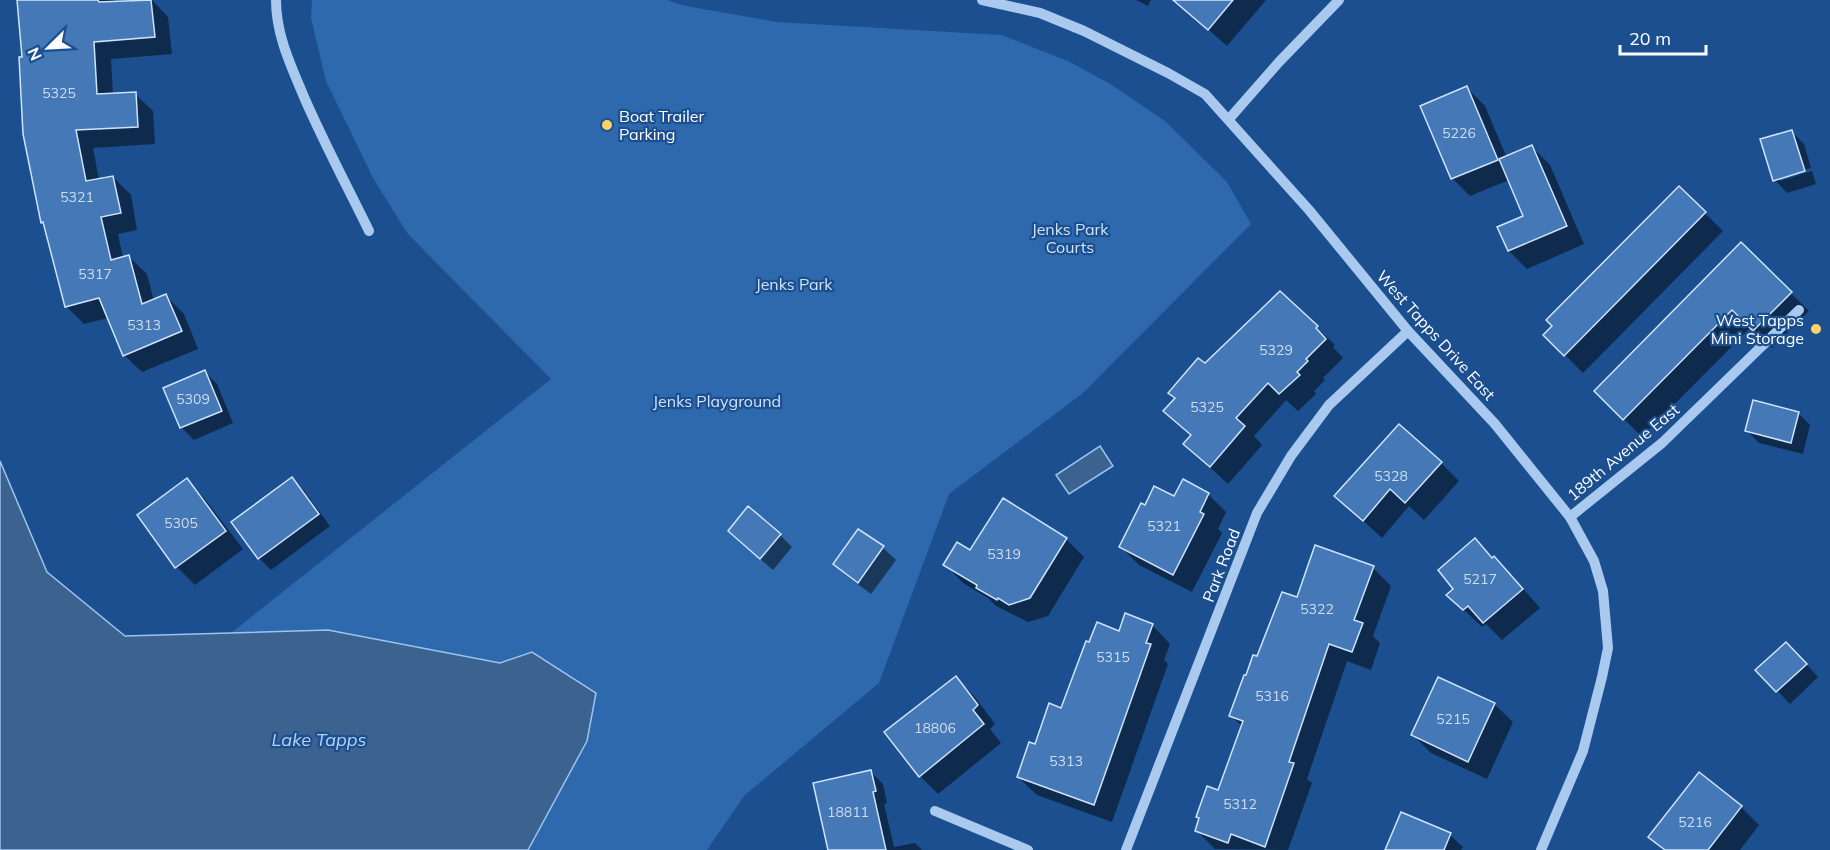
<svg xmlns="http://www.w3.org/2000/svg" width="1830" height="850" font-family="Mulish,sans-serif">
	<rect width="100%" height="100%" fill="#1b4f8f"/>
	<!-- green -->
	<path fill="#2e69ad" d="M 312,0 L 667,0 L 681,5 L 777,22 L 1001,35 L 1068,61 L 1112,85 L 1166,122 L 1227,182 L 1251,224 L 1083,393 L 949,494 L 879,683 L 744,796 L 707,850 L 528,850 L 587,741 L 532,652 L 501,663 L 328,630 L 231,633 L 551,379 L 408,234 L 373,178 L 326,81 L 311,18 Z"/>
	<!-- water -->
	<g fill="#3c6290" stroke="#9cc4f0" stroke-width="1.5">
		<path d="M 1100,446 L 1113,466 L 1069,494 L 1056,475 Z"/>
		<path d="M 0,461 L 47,572 L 125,636 L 328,630 L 500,663 L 532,652 L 596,693 L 587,741 L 528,850 L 0,850 Z"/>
	</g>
	<!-- shadow -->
	<g fill="#0007">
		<path d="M 18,0 L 114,0 L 114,2 L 152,0 L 168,17 L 172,54 L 111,59 L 113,95 L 135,94 L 153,111 L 155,144 L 93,148 L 99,180 L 113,177 L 131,195 L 137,230 L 118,234 L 123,258 L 129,257 L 147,274 L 154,301 L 166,296 L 184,314 L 198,349 L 142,372 L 124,355 L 108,318 L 84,324 L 66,306 L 45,225 L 42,222 Z"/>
		<path d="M 1136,0 L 1151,0 L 1148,6 Z"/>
		<path d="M 1175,0 L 1266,0 L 1227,46 Z"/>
		<path d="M 1467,88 L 1485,106 L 1507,158 L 1532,147 L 1550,165 L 1584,244 L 1527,269 L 1509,251 L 1525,216 L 1509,180 L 1470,196 L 1452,178 Z"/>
		<path d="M 1791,131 L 1804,144 L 1811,168 L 1780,178 L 1780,181 L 1812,171 L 1816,184 L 1787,193 L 1775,180 L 1762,140 Z"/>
		<path d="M 1679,188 L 1723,231 L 1583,373 L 1545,335 Z"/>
		<path d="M 1741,244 L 1809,311 L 1772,348 L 1751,327 L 1642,437 L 1596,391 Z"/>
		<path d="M 1280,293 L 1335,345 L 1333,347 L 1343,358 L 1323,378 L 1325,380 L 1314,391 L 1316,394 L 1298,411 L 1286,400 L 1254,436 L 1262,445 L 1228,484 L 1185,444 L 1192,436 L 1166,411 L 1205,365 Z"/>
		<path d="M 205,372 L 217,384 L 233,423 L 194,440 L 181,427 Z"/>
		<path d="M 1798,413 L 1810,425 L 1803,454 L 1759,443 L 1747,431 Z"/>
		<path d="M 1441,463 L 1459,481 L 1424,520 L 1409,506 L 1382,538 L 1336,496 Z"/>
		<path d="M 292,479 L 304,491 L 330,526 L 271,570 L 259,558 Z"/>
		<path d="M 186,480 L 204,498 L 243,549 L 195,585 L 177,567 Z"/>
		<path d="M 1208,494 L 1226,512 L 1218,529 L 1222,533 L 1192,592 L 1139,565 L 1121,547 L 1146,507 L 1175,498 Z"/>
		<path d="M 858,531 L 883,548 L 896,560 L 871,594 L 847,576 L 835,563 Z"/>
		<path d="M 780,535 L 792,547 L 773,570 L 742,543 Z"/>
		<path d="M 1066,539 L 1084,557 L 1048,616 L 1028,622 L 996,606 L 988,598 L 963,583 L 945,564 L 971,552 Z"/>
		<path d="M 1475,540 L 1512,576 L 1540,608 L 1502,640 L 1486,624 L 1482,627 L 1448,595 L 1455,589 Z"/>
		<path d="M 1373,568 L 1391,586 L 1373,636 L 1380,643 L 1371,670 L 1347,661 L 1307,779 L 1312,783 L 1288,850 L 1215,849 L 1197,831 L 1219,792 L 1243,727 L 1231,716 L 1247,677 L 1297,599 Z"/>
		<path d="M 1152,625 L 1170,644 L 1164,660 L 1168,664 L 1112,822 L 1037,795 L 1018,777 L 1036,746 L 1119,633 Z"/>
		<path d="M 1799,656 L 1818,677 L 1790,704 L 1758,670 Z"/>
		<path d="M 956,678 L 974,696 L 995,724 L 990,729 L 1001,743 L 938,794 L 920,776 Z"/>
		<path d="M 1494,704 L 1513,722 L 1487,779 L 1431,753 L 1413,735 Z"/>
		<path d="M 871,772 L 883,784 L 887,803 L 884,804 L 894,847 L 915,843 L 922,850 L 839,850 Z"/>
		<path d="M 1699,774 L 1741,807 L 1759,825 L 1740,850 L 1663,850 L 1650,837 Z"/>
		<path d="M 1402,814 L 1450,835 L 1463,847 L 1461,850 L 1387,850 Z"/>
	</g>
	<!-- building -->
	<g fill="#4478b7" stroke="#cfe3fa" stroke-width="1.5">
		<path d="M 17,0 L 98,0 L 99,2 L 151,0 L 155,37 L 94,42 L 97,94 L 136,92 L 138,127 L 76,130 L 86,181 L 113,176 L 121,213 L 101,217 L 111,260 L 129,255 L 142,304 L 166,294 L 182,331 L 123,356 L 99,298 L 65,307 L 43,222 L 41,223 L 23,134 L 19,57 L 22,57 Z"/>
		<path d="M 1173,0 L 1233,0 L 1208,30 Z"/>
		<path d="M 1467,86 L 1498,160 L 1451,179 L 1420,106 Z"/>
		<path d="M 1792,130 L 1805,171 L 1773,181 L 1760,139 Z"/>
		<path d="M 1532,145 L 1567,226 L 1508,251 L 1497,227 L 1523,216 L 1499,159 Z"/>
		<path d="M 1679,186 L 1706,212 L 1564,356 L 1543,335 L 1552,326 L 1546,320 Z"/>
		<path d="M 1741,242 L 1792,292 L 1753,331 L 1732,310 L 1623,420 L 1594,391 Z"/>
		<path d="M 1280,291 L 1318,326 L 1316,328 L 1326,339 L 1306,359 L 1308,361 L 1297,372 L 1300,375 L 1279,394 L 1268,383 L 1236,418 L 1245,426 L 1210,467 L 1183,444 L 1191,435 L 1163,411 L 1175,398 L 1168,393 L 1198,358 L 1205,363 Z"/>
		<path d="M 205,370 L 222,411 L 180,428 L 163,388 Z"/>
		<path d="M 1753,400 L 1799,412 L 1791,443 L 1745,431 Z"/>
		<path d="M 1399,424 L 1442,462 L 1405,503 L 1390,489 L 1363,521 L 1334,496 Z"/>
		<path d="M 292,477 L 319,514 L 258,559 L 231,522 Z"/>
		<path d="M 187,478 L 226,531 L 175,568 L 137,515 Z"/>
		<path d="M 1183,479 L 1209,493 L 1200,512 L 1204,514 L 1173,575 L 1119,547 L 1141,503 L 1145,505 L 1154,486 L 1174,496 Z"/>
		<path d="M 1003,498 L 1067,538 L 1030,598 L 1009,605 L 998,598 L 997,600 L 976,588 L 977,585 L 943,565 L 957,542 L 970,550 Z"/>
		<path d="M 748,506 L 781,534 L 760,559 L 728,531 Z"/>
		<path d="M 858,529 L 884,546 L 858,583 L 833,564 Z"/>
		<path d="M 1475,538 L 1492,558 L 1494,556 L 1523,589 L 1483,623 L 1468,606 L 1463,610 L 1446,595 L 1453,589 L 1438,570 Z"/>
		<path d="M 1315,545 L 1374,566 L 1354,620 L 1363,623 L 1352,652 L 1329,644 L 1289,762 L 1294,763 L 1265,847 L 1231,834 L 1228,843 L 1195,831 L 1199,818 L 1196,817 L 1207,786 L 1218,790 L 1243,721 L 1229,716 L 1244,675 L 1246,675 L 1253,655 L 1257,656 L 1282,592 L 1297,597 Z"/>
		<path d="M 1125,613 L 1153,624 L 1146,643 L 1151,644 L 1094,805 L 1017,777 L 1029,742 L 1035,744 L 1049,703 L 1061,708 L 1086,641 L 1089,642 L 1097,622 L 1119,631 Z"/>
		<path d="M 1786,642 L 1807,664 L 1776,692 L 1755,670 Z"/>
		<path d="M 956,676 L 978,705 L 973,710 L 984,724 L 919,777 L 884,732 Z"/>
		<path d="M 1438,677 L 1495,703 L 1468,762 L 1411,735 Z"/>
		<path d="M 871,770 L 876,791 L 873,792 L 886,850 L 828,850 L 813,783 Z"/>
		<path d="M 1699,772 L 1742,806 L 1708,850 L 1665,850 L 1648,837 Z"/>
		<path d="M 1401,812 L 1451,833 L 1444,850 L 1385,850 Z"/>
	</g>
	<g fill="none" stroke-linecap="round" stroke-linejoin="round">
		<!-- minor -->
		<g stroke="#a9c9ee" stroke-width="10">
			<path d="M 276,0 C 276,35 291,66 304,97 C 324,143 347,186 369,231"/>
			<path d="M 982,0 L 1040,13 L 1084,31 L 1168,73 L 1205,94 L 1309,210 L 1408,331 L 1495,424 L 1570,517 L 1594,561 L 1603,591 L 1608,648 L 1602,677 L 1583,751 L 1541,850"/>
			<path d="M 1229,119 L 1279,62 L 1339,0"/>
			<path d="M 1570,517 L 1662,443 L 1799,310"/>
			<path d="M 935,811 L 1028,850"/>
			<path d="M 1126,850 L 1257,513 L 1291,456 L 1329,405 L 1408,331"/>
		</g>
	</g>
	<!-- markers -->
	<g fill="#ffd166" stroke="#1b4f8f" stroke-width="2">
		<circle cx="607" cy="125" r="6"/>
		<circle cx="1816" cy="329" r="6"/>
	</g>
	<g text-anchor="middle" stroke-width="4.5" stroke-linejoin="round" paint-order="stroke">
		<!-- number labels -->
		<g font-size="14" fill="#d0dded">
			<text x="59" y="98">5325</text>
			<text x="1459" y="138">5226</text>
			<text x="77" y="202">5321</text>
			<text x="95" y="279">5317</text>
			<text x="144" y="330">5313</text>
			<text x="1276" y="355">5329</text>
			<text x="193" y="404">5309</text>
			<text x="1207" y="412">5325</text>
			<text x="1391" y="481">5328</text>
			<text x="181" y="528">5305</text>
			<text x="1164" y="531">5321</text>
			<text x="1004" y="559">5319</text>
			<text x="1480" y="584">5217</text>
			<text x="1317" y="614">5322</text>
			<text x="1113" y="662">5315</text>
			<text x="1272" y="701">5316</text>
			<text x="1453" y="724">5215</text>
			<text x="935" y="733">18806</text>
			<text x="1066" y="766">5313</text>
			<text x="1240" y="809">5312</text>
			<text x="848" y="817">18811</text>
			<text x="1695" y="827">5216</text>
		</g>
		<!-- poi labels -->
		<g font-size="16" fill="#fff" stroke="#1b4f8f" text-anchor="start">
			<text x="619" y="122">Boat Trailer<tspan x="619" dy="18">Parking</tspan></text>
			<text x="1804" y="326" text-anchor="end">West Tapps<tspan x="1804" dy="18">Mini Storage</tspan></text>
		</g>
		<!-- park labels -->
		<g font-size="16" fill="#cfe3fa" stroke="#1b4f8f">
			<text x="1070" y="235">Jenks Park<tspan x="1070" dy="18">Courts</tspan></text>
			<text x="794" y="290">Jenks Park</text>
			<text x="717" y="407">Jenks Playground</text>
		</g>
		<!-- street labels -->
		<g font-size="16" fill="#fff" stroke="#1b4f8f">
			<text transform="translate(1436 335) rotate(48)" y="6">West Tapps Drive East</text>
			<text transform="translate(1623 452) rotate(-40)" y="6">189th Avenue East</text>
			<text transform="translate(1221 565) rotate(-69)" y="6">Park Road</text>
		</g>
		<!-- water labels -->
		<g font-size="18" font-style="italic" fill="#b5d3f5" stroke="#1b4f8f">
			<text x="319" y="746">Lake Tapps</text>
		</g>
	</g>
	<!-- north arrow -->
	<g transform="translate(48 48) rotate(246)" stroke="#1b4f8f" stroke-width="4.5" paint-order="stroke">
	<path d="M0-4.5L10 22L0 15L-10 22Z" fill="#ffffff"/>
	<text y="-9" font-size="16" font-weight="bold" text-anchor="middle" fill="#ffffff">N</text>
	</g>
	<!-- scale -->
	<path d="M1620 45v9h86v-9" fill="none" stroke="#ffffff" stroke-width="3"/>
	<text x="1629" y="45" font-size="18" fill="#ffffff" stroke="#1b4f8f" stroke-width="4.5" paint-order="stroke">20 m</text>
</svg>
